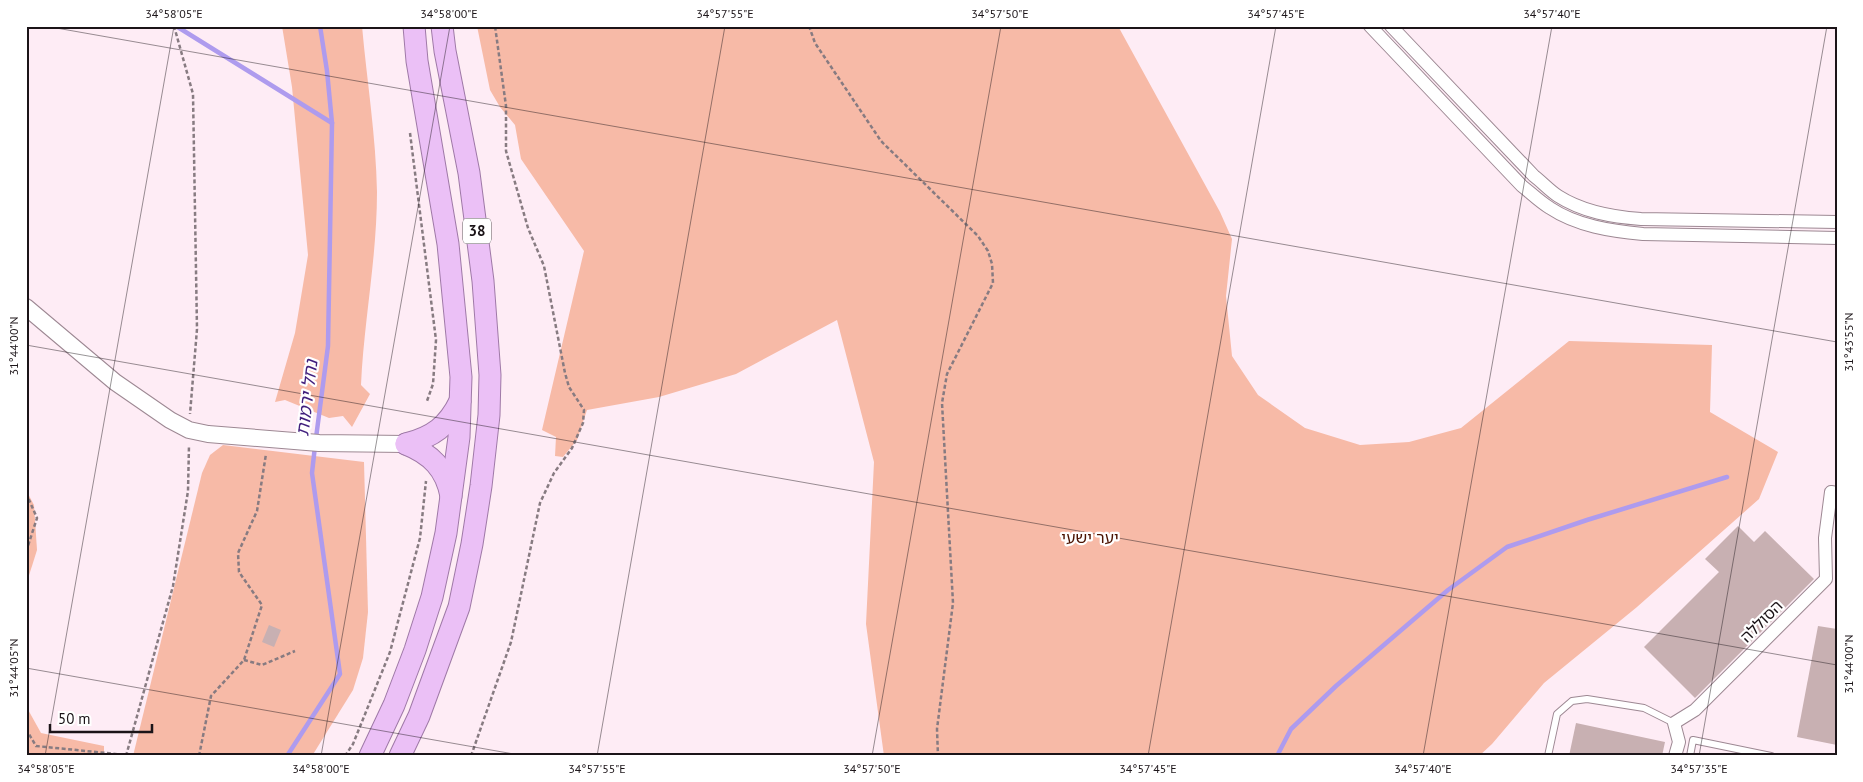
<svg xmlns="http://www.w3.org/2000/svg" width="1863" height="782" font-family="'PT Sans','Noto Sans Hebrew',sans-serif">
	<rect width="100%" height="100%" fill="#feecf5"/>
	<!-- green -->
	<g fill="#f7baa7">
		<path d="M 282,26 L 362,26 C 367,82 376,136 377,192 C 377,257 364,320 361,385 L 370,394 L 352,427 L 343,416 L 329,418 L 285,400 L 275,402 L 295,333 L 308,255 L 292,87 Z"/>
		<path d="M 477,26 L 1118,26 L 1220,212 L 1232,239 L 1226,296 L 1232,356 L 1258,395 L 1305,428 L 1360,445 L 1409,442 L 1461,428 L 1569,341 L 1712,345 L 1710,412 L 1778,452 L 1759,499 L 1637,607 L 1544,683 L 1492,744 L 1479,756 L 884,756 L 866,624 L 874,462 L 837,320 L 736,374 L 659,397 L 587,410 L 577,440 L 563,457 L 555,456 L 556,437 L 542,430 L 584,251 L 521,159 L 515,125 L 500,107 L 490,90 Z"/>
		<path d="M 223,445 L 364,462 L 368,612 L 363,658 L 353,690 L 312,756 L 133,756 L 202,473 L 210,455 Z"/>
		<path d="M 26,490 L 34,505 L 37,550 L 26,585 Z"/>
		<path d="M 26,706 L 41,733 L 104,746 L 104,756 L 26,756 Z"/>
	</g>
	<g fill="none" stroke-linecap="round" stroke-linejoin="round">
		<!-- stream -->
		<g stroke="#ae9bee" stroke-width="4.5">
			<path d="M 176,26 L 332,123"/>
			<path d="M 316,438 L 328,346 L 332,123 L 327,71 L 320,26"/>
			<path d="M 287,756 L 340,674 L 312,473 L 315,446"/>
			<path d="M 1277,756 L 1291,729 L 1336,686 L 1448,590 L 1507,547 L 1587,520 L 1727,477"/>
		</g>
	</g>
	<!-- building -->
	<g fill="#c8b0b2">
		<path d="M 1738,526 L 1754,542 L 1765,531 L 1814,579 L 1695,698 L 1644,647 L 1719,572 L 1705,559 Z"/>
		<path d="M 269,625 L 281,630 L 274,647 L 262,642 Z"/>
		<path d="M 1818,626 L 1837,629 L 1837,745 L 1797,737 Z"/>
		<path d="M 1576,723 L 1665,742 L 1662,756 L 1569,756 Z"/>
	</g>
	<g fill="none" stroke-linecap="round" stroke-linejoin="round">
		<defs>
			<g id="service">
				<path d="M 1548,756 L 1557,714 L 1572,701 L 1587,699 L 1644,708 L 1674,723"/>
				<path d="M 1690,756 L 1693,740 L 1771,756"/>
			</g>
			<g id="minor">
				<path d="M 1370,26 L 1522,186 C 1531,193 1540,202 1550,208 C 1577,226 1611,231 1643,234 L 1837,238"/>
				<path d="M 1391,26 L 1534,176 C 1542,182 1549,190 1558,196 C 1583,212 1612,217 1641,219 L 1837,222"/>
				<path d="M 1675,756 L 1679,742 L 1674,723 L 1695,710 L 1826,579 L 1825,538 L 1831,492 L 1837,493"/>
			</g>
			<path id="tertiary" d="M 26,307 L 115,382 L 170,420 L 189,430 L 208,434 L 319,443 L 406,444"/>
			<g id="trunk">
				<path d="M 406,444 C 433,437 448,426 460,401"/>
				<path d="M 406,444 C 431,454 446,469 451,496"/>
				<path d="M 370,756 L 394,705 L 415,650 L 432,597 L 446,533 L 459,437 L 461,377 L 448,244 L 417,61 L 414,26"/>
				<path d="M 400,756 L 419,716 L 459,607 L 472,544 L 481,486 L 489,415 L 490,375 L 483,281 L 469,173 L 445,51 L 442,26"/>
			</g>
		</defs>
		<!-- service casing -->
		<use href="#service" stroke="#9d8893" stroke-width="8"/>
		<!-- minor casing -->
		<use href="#minor" stroke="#9d8893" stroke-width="14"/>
		<!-- tertiary casing -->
		<use href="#tertiary" stroke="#9d8893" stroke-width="18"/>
		<!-- trunk casing -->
		<use href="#trunk" stroke="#9f79a7" stroke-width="23"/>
		<!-- path -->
		<g stroke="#877b81" stroke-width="2.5" stroke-dasharray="4 2.5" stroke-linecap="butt">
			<path d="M 174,26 L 193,94 L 197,329 L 190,414"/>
			<path d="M 809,26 L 815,43 L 881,141 L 978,236 L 988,251 L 992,264 L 993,283 L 947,374 L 942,403 L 953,603 L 937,729 L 938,756"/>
			<path d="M 410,133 L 436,340 L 433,384 L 427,401"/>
			<path d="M 26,493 L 37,518 L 26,552"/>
			<path d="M 244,660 L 262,665 L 295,651"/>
			<path d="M 26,729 L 36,746 L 126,755"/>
			<path d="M 126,756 L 173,586 L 188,491 L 189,445"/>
			<path d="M 199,756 L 211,696 L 244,660 L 262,605 L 239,572 L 238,553 L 257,511 L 266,454"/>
			<path d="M 345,756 L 353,744 L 390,652 L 420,538 L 426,481"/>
			<path d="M 471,756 L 511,642 L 540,503 L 554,473 L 572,448 L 583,423 L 584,410 L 569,387 L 565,373 L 544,266 L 528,228 L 506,151 L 506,106 L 495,26"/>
		</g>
		<!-- service -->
		<use href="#service" stroke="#fff" stroke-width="6"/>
		<!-- minor -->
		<use href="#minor" stroke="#fff" stroke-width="12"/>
		<!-- tertiary -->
		<use href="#tertiary" stroke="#fff" stroke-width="16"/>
		<!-- trunk -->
		<use href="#trunk" stroke="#ebc0f6" stroke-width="21"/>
	</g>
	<!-- ticks -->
	<path fill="none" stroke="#1b1418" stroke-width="1" stroke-opacity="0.45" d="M 45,26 L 1837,342M 26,345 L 1837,665M 26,668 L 525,756M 45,756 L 174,26M 321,756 L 450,26M 597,756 L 725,26M 872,756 L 1001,26M 1148,756 L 1276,26M 1423,756 L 1552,26M 1699,756 L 1827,26"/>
	<g text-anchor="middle" stroke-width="4.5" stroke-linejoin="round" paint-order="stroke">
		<!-- shield labels -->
		<rect fill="#fff" stroke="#5f5a5d" stroke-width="1" x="463" y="218.5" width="28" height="25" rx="4"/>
		<g font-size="15" font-weight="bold" fill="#1b1418">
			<text x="477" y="236">38</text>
		</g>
		<!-- park labels -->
		<g font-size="16" fill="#4c1402" stroke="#fff">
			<text x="1090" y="543">יער ישעי</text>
		</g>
		<!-- street labels -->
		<g font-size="16" fill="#1b1418" stroke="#fff">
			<text transform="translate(1761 621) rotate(-45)" y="6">הסוללה</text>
		</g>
		<!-- water labels -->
		<g font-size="18" font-style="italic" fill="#411f7d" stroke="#fff">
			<text transform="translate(307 398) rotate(-83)" y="6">נחל ירמות</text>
		</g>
	</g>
	<!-- border -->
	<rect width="1863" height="782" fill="none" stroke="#ffffff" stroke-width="55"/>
	<!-- scale -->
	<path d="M50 724v8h102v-8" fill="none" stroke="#1b1418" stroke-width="2.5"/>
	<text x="58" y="724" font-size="15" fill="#1b1418" stroke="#ffffff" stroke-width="4" paint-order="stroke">50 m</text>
	<rect x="28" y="28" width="1808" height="726" fill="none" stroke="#1b1418" stroke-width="2"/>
	<g font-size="12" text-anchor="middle" fill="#1b1418">
		<text x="174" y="18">34°58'05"E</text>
		<text x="449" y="18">34°58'00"E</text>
		<text x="725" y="18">34°57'55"E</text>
		<text x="1000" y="18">34°57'50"E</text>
		<text x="1276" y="18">34°57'45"E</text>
		<text x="1552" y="18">34°57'40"E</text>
		<text transform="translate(1849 342) rotate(-90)" y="4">31°43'55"N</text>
		<text transform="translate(14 346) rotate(-90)" y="4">31°44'00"N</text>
		<text transform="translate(1849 664) rotate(-90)" y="4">31°44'00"N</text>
		<text transform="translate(14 668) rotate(-90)" y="4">31°44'05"N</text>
		<text x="46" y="773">34°58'05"E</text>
		<text x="321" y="773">34°58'00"E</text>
		<text x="597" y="773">34°57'55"E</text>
		<text x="872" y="773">34°57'50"E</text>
		<text x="1148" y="773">34°57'45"E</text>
		<text x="1423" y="773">34°57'40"E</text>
		<text x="1699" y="773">34°57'35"E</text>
	</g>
</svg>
